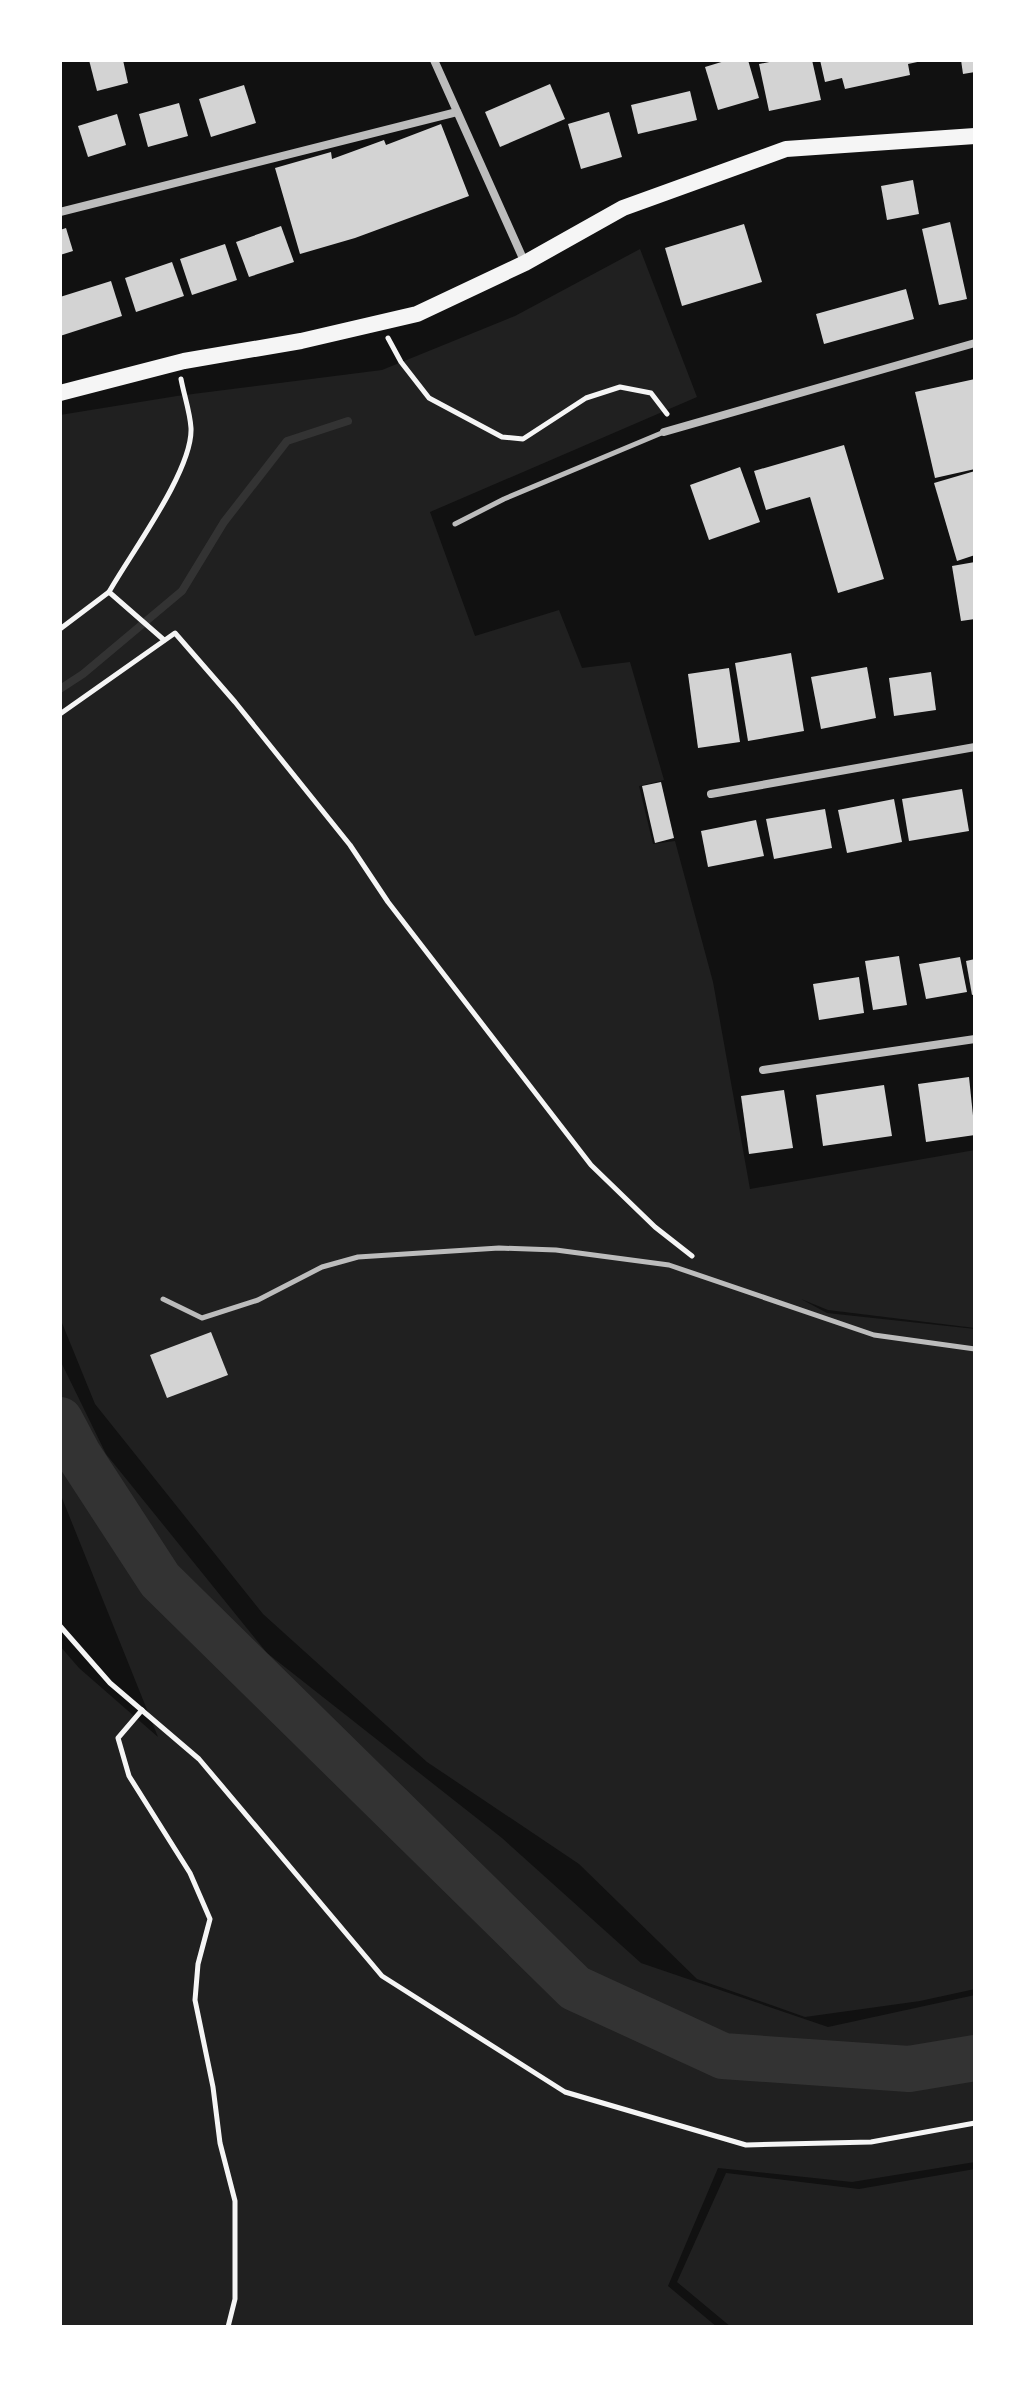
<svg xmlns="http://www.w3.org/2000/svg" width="1035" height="2387" font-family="'Titillium Web',sans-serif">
	<rect width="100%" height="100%" fill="#111"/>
	<!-- green -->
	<g fill="#202020">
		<path d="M 640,249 L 697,397 L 430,512 L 475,636 L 559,610 L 582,668 L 630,662 L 664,780 L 639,786 L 653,844 L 675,841 L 713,982 L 750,1189 L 975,1150 L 975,1328 L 828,1310 L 801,1299 L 827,1313 L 975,1329 L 975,1989 L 920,2001 L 805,2017 L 697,1979 L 579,1864 L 427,1762 L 263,1614 L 95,1404 L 60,1318 L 60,415 L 177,396 L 382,370 L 515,316 Z"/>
		<path d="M 60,1360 L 106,1454 L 267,1653 L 502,1838 L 641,1963 L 828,2027 L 975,1995 L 975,2162 L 852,2182 L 718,2168 L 668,2286 L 717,2327 L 60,2327 L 60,1646 L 79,1668 L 158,1737 L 60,1493 Z"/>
		<path d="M 975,2169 L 975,2327 L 731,2327 L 677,2282 L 726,2173 L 859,2189 Z"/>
	</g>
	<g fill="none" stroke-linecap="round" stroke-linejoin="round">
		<!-- stream -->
		<path stroke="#333" stroke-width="8" d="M 60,689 L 83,674 L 182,591 L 224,522 L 287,441 L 348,421"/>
		<!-- river -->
		<path stroke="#333" stroke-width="46" d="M 60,1420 L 78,1454 L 160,1580 L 575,1988 L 723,2056 L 909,2069 L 975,2058"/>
	</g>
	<!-- building -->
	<g fill="#d3d3d3">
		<path d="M 89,60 L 123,60 L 128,83 L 97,91 Z"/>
		<path d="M 728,60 L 748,60 L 759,98 L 718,110 L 705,67 Z"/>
		<path d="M 779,60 L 812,60 L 821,100 L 769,111 L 759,64 Z"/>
		<path d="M 820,60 L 922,60 L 922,61 L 908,64 L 910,75 L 845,89 L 842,78 L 825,82 Z"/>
		<path d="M 961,60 L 975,60 L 975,72 L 963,74 Z"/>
		<path d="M 550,84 L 565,119 L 500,147 L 485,112 Z"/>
		<path d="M 244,85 L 256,123 L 211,137 L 199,99 Z"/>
		<path d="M 690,91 L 697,120 L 638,134 L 631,105 Z"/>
		<path d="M 179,103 L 188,136 L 148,147 L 139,114 Z"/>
		<path d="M 609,112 L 622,157 L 581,169 L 568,124 Z"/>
		<path d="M 117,114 L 126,145 L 88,157 L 78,126 Z"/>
		<path d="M 441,124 L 469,196 L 355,238 L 300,254 L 275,168 L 331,152 L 332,159 L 384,140 L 386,145 Z"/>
		<path d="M 913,180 L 919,214 L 887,220 L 881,186 Z"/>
		<path d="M 950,222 L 967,299 L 939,305 L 922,229 Z"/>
		<path d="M 744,224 L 762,282 L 682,306 L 665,248 Z"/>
		<path d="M 281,226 L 294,262 L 249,277 L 236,242 Z"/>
		<path d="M 66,228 L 73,251 L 60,255 L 60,230 Z"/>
		<path d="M 225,244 L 237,280 L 192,295 L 180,259 Z"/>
		<path d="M 172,262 L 184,296 L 136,312 L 125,278 Z"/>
		<path d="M 111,281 L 122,316 L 60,336 L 60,297 Z"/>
		<path d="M 906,289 L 914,319 L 824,344 L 816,314 Z"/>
		<path d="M 975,379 L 975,469 L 935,478 L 915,392 Z"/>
		<path d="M 844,445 L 884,579 L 838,593 L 810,497 L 766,510 L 754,471 Z"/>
		<path d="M 740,467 L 760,522 L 709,540 L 690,485 Z"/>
		<path d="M 975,471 L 975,555 L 957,561 L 934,483 Z"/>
		<path d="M 975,562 L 975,619 L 961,621 L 952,566 Z"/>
		<path d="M 791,653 L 804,731 L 748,741 L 735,663 Z"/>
		<path d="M 867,667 L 876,718 L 821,729 L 811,677 Z"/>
		<path d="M 729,668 L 740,742 L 698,748 L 688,674 Z"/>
		<path d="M 931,672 L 936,710 L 894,716 L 889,678 Z"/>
		<path d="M 661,782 L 674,838 L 655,843 L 642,786 Z"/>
		<path d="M 962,789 L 969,831 L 909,841 L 902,799 Z"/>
		<path d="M 894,799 L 902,842 L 847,853 L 838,810 Z"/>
		<path d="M 825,809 L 832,848 L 774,859 L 766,819 Z"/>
		<path d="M 756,820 L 764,856 L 708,867 L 701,831 Z"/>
		<path d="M 899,956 L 907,1005 L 873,1010 L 865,961 Z"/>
		<path d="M 960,957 L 967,992 L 926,999 L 919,964 Z"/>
		<path d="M 975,959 L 975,994 L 972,995 L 966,961 Z"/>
		<path d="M 859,977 L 864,1013 L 819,1020 L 813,984 Z"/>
		<path d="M 969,1077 L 975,1135 L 926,1142 L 918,1084 Z"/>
		<path d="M 884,1085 L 892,1136 L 823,1146 L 816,1095 Z"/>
		<path d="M 784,1090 L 793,1148 L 749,1154 L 741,1096 Z"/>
		<path d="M 211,1332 L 228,1375 L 167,1398 L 150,1355 Z"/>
	</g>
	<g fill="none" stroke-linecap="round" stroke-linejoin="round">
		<!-- path -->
		<g stroke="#f5f5f5" stroke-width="5">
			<path d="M 388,338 L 401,362 L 429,398 L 502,437 L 523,439 L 586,398 L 620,387 L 651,393 L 667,414"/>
			<path d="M 109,592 C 131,553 193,470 191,428 C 190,412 184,395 181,379"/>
			<path d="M 60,629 L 109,592 L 164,640"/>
			<path d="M 60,714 L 175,633 L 235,702 L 350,845 L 388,902 L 591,1165 L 655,1227 L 692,1256"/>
			<path d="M 60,1626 L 110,1683 L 199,1759 L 382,1976 L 565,2092 L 746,2145 L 871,2142 L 975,2123"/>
			<path d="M 142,1710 L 118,1738 L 129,1776 L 190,1873 L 210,1919 L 198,1964 L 195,2000 L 213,2087 L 220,2143 L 235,2201 L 235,2299 L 228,2327"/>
		</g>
		<!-- service -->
		<g stroke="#bcbcbc" stroke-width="5">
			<path d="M 455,524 L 504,499 L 664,432"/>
			<path d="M 163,1299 L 202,1318 L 258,1300 L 322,1267 L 358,1257 L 499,1248 L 556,1250 L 669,1265 L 874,1335 L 975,1349"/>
		</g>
		<!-- minor -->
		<g stroke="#bcbcbc" stroke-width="8">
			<path d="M 434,60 L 525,263"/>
			<path d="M 60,212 L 457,112"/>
			<path d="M 664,432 L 975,343"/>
			<path d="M 711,794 L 975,747"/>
			<path d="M 763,1070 L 975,1039"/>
		</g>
		<!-- secondary -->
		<path stroke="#f5f5f5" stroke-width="16" d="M 60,393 L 184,361 L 301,341 L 417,314 L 525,263 L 623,208 L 786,149 L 975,136"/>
	</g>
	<!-- border -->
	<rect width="1035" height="2387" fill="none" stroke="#ffffff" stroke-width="124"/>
</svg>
